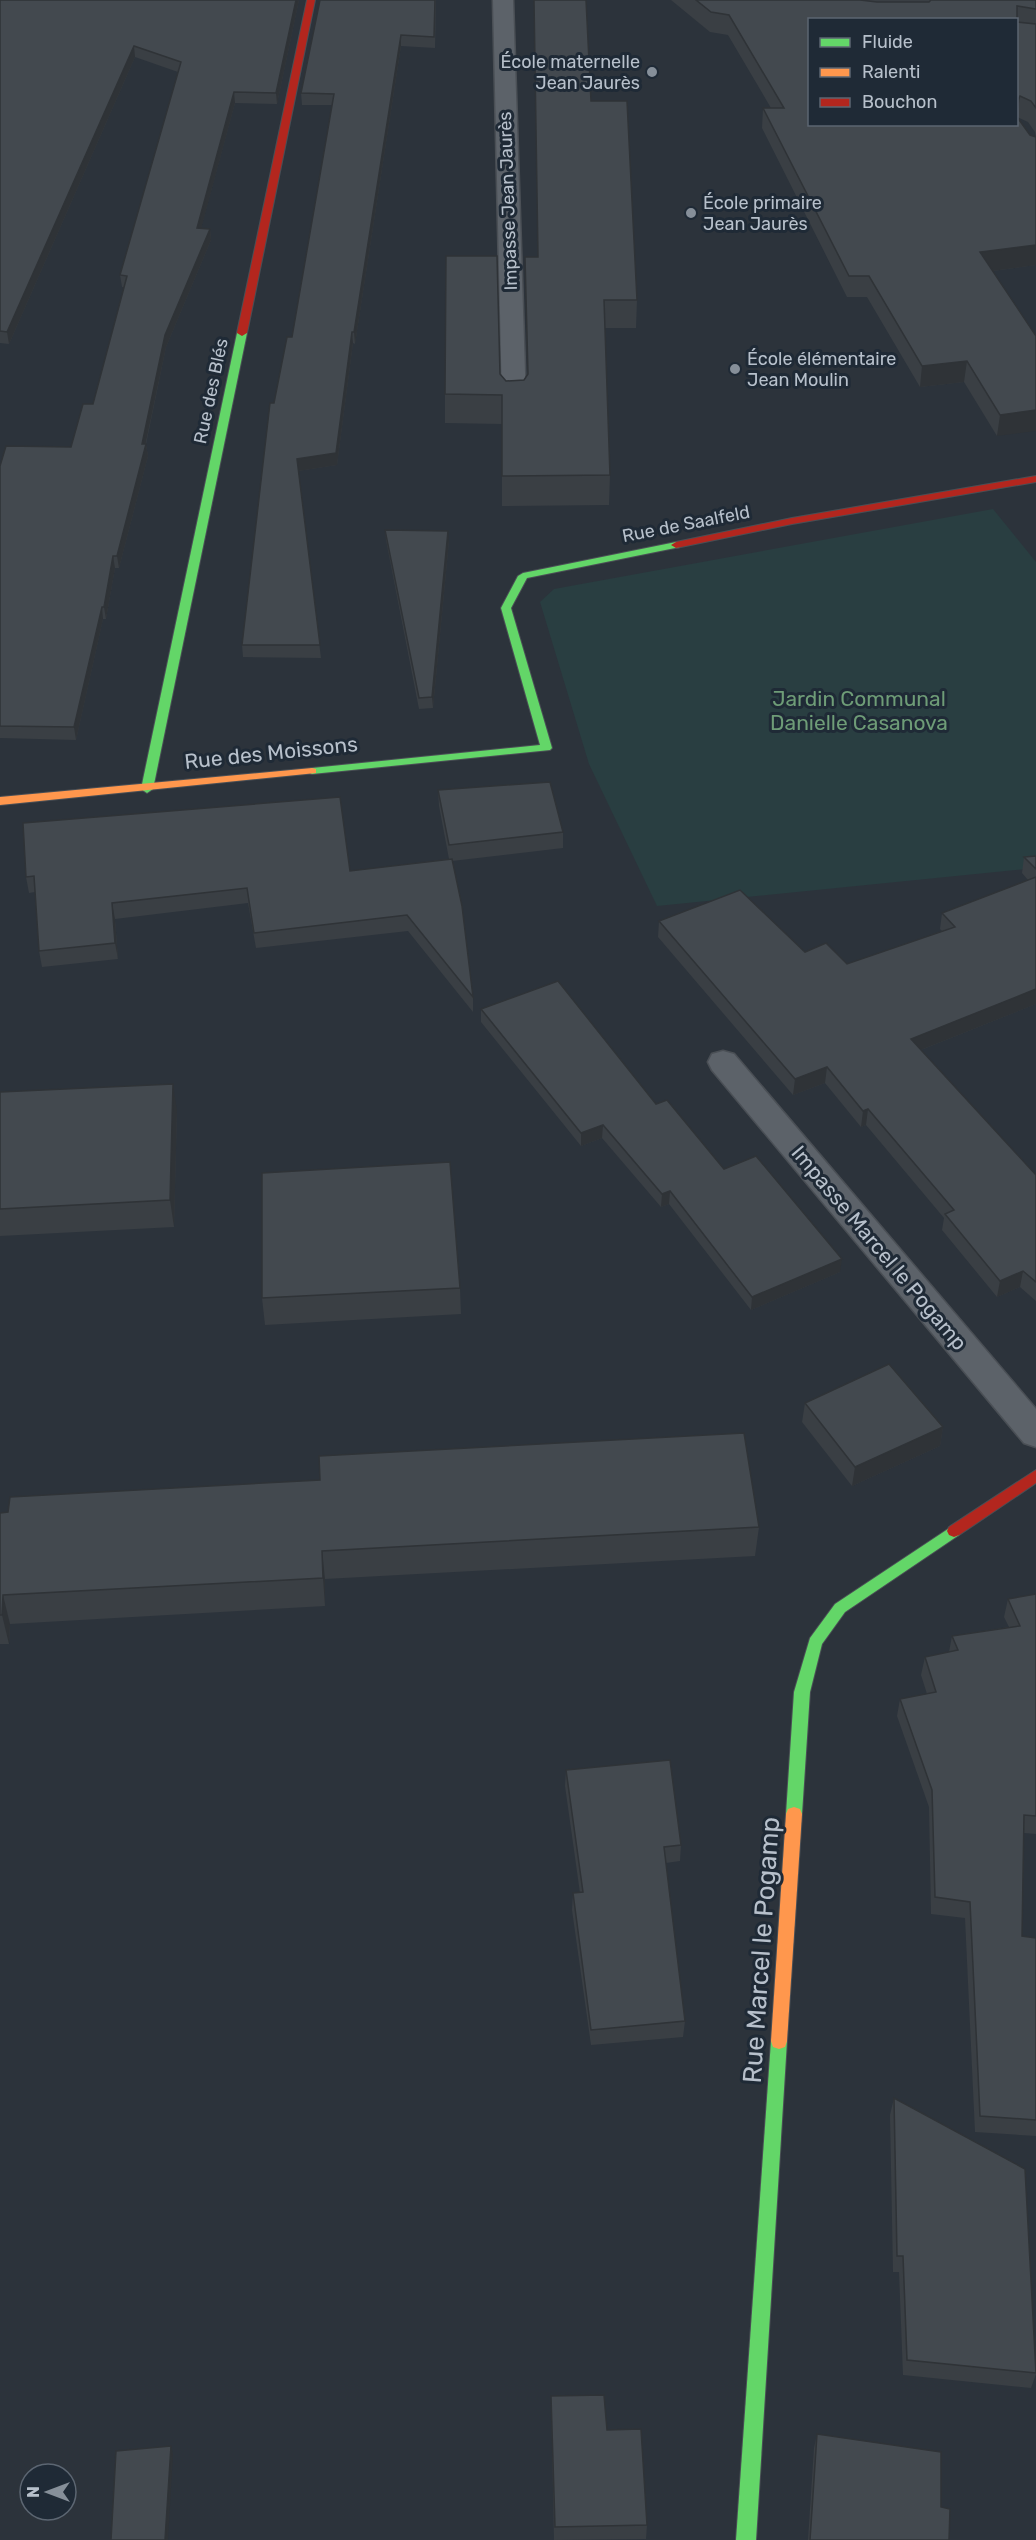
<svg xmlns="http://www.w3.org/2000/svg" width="1036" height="2540" font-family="Rubik,sans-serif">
	<rect width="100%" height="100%" fill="#2c333b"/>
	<!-- green -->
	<path fill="#293e41" d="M 993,509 L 1036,562 L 1036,868 L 657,906 L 589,764 L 540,602 L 554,589 Z"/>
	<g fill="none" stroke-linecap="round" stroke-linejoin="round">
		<defs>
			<path id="lane" d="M 723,1051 L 734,1054 L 1036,1409 L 1036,1447 L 1024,1443 L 712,1070 L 708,1062 L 712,1054 Z"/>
			<path id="street" d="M 493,0 L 513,0 L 526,403 L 522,408 L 506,408 L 502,403 Z"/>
			<g id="fast">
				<path d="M 242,330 L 247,333 L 153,789 L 147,793 L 141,789 L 237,333 Z"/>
				<path d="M 676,542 L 681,545 L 680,547 L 527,578 L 511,608 L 552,748 L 550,750 L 312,774 L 306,771 L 312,768 L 540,745 L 501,608 L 518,576 L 523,573 Z"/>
				<path d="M 954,1525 L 959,1527 L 961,1531 L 959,1535 L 845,1612 L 822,1644 L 810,1692 L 802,1814 L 800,1819 L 794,1821 L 788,1819 L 786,1814 L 794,1692 L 810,1638 L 835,1604 Z"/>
				<path d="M 779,2033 L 785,2035 L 787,2041 L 756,2540 L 736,2540 L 771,2041 L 773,2035 Z"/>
			</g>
			<g id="slow">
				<path d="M 312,768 L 316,769 L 316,773 L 0,805 L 0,797 Z"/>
				<path d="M 794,1807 L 800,1809 L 802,1814 L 787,2041 L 785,2047 L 779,2049 L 773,2047 L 771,2041 L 786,1814 L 788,1809 Z"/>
			</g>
			<g id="jam">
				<path d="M 307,0 L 315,0 L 247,333 L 242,336 L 237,333 Z"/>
				<path d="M 1036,476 L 1036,482 L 792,524 L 676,548 L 671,545 L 676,542 L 792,518 Z"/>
				<path d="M 1036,1470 L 1036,1483 L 959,1535 L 954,1537 L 949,1535 L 947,1531 L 949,1527 Z"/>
			</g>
		</defs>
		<!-- lane casing -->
		<use href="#lane" stroke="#4a4f55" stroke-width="3"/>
		<!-- street casing -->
		<use href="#street" stroke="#4a4f55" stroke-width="3"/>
		<!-- fast casing -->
		<use href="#fast" stroke="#4a4f55" stroke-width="2"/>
		<!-- slow casing -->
		<use href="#slow" stroke="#4a4f55" stroke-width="2"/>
		<!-- jam casing -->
		<use href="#jam" stroke="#4a4f55" stroke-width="2"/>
		<!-- lane -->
		<use href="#lane" fill="#5c6269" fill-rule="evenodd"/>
		<!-- street -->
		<use href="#street" fill="#5c6269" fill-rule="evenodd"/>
		<!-- fast -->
		<use href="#fast" fill="#63d668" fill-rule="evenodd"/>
		<!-- slow -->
		<use href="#slow" fill="#ff974d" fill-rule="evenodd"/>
		<!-- jam -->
		<use href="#jam" fill="#b3261e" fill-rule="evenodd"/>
	</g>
	<!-- wall -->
	<g fill="#3a3f44" fill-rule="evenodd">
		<path d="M 0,0 L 299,0 L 277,104 L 235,103 L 201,228 L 210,229 L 211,240 L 166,347 L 146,444 L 148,456 L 119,568 L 115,568 L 106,619 L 103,619 L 76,740 L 0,738 L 0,466 L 71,447 L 93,404 L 124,287 L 122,287 L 120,275 L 178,72 L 135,57 L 9,344 L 0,343 Z"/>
		<path d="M 320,0 L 436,0 L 435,48 L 401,46 L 355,344 L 353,343 L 337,465 L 298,471 L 321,658 L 243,657 L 242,645 L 274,403 L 292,337 L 332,105 L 302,105 L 301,93 Z"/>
		<path d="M 534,0 L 586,0 L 591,101 L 637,300 L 636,328 L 605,328 L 610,475 L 609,505 L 502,506 L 502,424 L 445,423 L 445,394 L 500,374 L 506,381 L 524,380 L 527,375 L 525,257 L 538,257 Z"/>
		<path d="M 671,0 L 1036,0 L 1036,265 L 993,271 L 1036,336 L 997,436 L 964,382 L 920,387 L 867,297 L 847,297 L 762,128 L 763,108 L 771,108 L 728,35 L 710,32 ZM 810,20 L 1028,122 L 1035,132 L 1036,137 L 1030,135 Z"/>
		<path d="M 385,530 L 449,541 L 433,708 L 419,709 L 386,540 Z"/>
		<path d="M 438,790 L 563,832 L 563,848 L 452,861 L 473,997 L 473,1012 L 408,931 L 256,948 L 248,903 L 115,919 L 118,959 L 42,967 L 39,951 L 35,892 L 29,893 L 26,877 L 23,823 L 350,871 L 449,859 L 439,806 Z"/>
		<path d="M 1036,856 L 1036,1004 L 921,1050 L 1036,1175 L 1036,1301 L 1020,1287 L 997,1297 L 942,1230 L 944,1218 L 866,1125 L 861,1127 L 825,1083 L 793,1095 L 658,937 L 659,921 L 805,952 L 847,964 L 942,931 L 940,929 L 942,913 L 1028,880 L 1022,873 L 1024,857 Z"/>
		<path d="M 481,1009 L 656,1104 L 724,1169 L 840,1272 L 751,1310 L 669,1204 L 661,1207 L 602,1138 L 581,1146 L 481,1022 Z"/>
		<path d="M 0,1092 L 177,1111 L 174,1227 L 0,1236 Z"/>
		<path d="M 460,1288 L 461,1314 L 265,1325 L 262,1298 Z"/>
		<path d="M 805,1403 L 943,1427 L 940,1446 L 852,1486 L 802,1422 Z"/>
		<path d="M 0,1513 L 759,1527 L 755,1556 L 325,1579 L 325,1606 L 10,1624 L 9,1644 L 0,1644 Z"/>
		<path d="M 1036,1594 L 1036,1834 L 1024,1833 L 1022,1936 L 1036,1938 L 1036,2136 L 975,2132 L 965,1918 L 931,1914 L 929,1807 L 897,1716 L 900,1699 L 927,1694 L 921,1675 L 925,1657 L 949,1652 L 952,1636 L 1009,1627 L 1004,1617 L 1008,1599 Z"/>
		<path d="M 566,1770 L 681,1845 L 680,1861 L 666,1863 L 685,2021 L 683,2037 L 591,2045 L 572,1910 L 573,1893 L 580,1893 L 565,1786 Z"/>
		<path d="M 894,2098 L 1036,2369 L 1036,2374 L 1031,2388 L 903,2375 L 899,2272 L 893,2272 L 890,2115 Z"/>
		<path d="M 551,2396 L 607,2430 L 647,2525 L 646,2539 L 554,2540 Z"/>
		<path d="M 817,2434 L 941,2507 L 949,2540 L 808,2540 L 814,2448 Z"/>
	</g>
	<!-- shaded-wall -->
	<g fill="#2f3337">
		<path d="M 296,0 L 299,0 L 277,104 L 276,93 Z"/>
		<path d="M 401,35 L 401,46 L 355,344 L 354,332 Z"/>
		<path d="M 134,46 L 135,57 L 9,344 L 7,332 Z"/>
		<path d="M 234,92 L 235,103 L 198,240 L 197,228 Z"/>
		<path d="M 1020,96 L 1017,116 L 1017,101 Z"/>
		<path d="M 210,229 L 211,240 L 166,347 L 143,456 L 142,444 L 165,335 Z"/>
		<path d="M 1036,245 L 1036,265 L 977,273 L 980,252 Z"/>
		<path d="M 352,332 L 353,343 L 337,465 L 298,471 L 297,459 Z"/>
		<path d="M 967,361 L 964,382 L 920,387 L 922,366 Z"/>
		<path d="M 1036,410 L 1036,431 L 997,436 L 1000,415 Z"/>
		<path d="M 146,444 L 148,456 L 119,568 L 117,556 Z"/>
		<path d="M 448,531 L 449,541 L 433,708 L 432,697 Z"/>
		<path d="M 113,556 L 115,568 L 106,619 L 104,607 Z"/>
		<path d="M 102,607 L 103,619 L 76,740 L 74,727 Z"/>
		<path d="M 112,903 L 115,919 L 118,959 L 115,943 Z"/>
		<path d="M 1036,989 L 1036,1004 L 908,1055 L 911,1039 Z"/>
		<path d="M 827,1067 L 825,1083 L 793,1095 L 795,1079 Z"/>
		<path d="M 173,1084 L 177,1111 L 174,1227 L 170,1200 Z"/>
		<path d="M 868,1109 L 866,1125 L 861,1127 L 863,1111 Z"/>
		<path d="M 603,1125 L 602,1138 L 581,1146 L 581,1133 Z"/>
		<path d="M 670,1191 L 669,1204 L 661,1207 L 662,1194 Z"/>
		<path d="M 842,1259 L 840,1272 L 751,1310 L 752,1297 Z"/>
		<path d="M 1023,1271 L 1020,1287 L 997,1297 L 1000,1281 Z"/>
		<path d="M 943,1427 L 940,1446 L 852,1486 L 855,1467 Z"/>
		<path d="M 322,1551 L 325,1579 L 325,1606 L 323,1578 Z"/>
		<path d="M 3,1595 L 10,1624 L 9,1644 L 2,1615 Z"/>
		<path d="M 171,2446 L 173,2454 L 168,2540 L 165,2540 Z"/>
	</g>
	<!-- building -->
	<g fill="#43494f" stroke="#2f3337" stroke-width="1.5">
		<path d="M 0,0 L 296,0 L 276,93 L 234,92 L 197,228 L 210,229 L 165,335 L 142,444 L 146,444 L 117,556 L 113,556 L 104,607 L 102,607 L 74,727 L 0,726 L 0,466 L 6,446 L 71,447 L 83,404 L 93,404 L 127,276 L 120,275 L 181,62 L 134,46 L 7,332 L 0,331 Z"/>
		<path d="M 320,0 L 435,0 L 434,37 L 401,35 L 354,332 L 352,332 L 336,453 L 297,459 L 320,645 L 242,645 L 270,403 L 274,403 L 287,337 L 292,337 L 334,94 L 301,93 Z"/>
		<path d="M 534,0 L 586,0 L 591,101 L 627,101 L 637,300 L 604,300 L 610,475 L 502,476 L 502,395 L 445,394 L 446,256 L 497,256 L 500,374 L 506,381 L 524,380 L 528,374 L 525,257 L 538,257 Z"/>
		<path d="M 696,0 L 860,0 L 877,2 L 929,2 L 931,0 L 1036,0 L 1036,9 L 1017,6 L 1017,22 L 1036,24 L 1036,108 L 1031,101 L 1020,96 L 1017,101 L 1017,20 L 810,20 L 810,124 L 1017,124 L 1017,117 L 1030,135 L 1036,137 L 1036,245 L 980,252 L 1036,336 L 1036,410 L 1000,415 L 967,361 L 922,366 L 869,276 L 849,276 L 763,108 L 784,108 L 729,15 L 711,12 Z"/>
		<path d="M 385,530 L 448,531 L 432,697 L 419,698 Z"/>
		<path d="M 550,782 L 563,832 L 449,845 L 438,790 Z"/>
		<path d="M 340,797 L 350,871 L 452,859 L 462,906 L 473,997 L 407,915 L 254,933 L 247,888 L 112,903 L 115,943 L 39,951 L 34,876 L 26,877 L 23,823 Z"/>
		<path d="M 1036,856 L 1036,869 L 1024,857 Z"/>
		<path d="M 1036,877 L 1036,989 L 911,1039 L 1036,1175 L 1036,1282 L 1023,1271 L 1000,1281 L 945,1214 L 954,1210 L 868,1109 L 863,1111 L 827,1067 L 795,1079 L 659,921 L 740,890 L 805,952 L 826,943 L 847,964 L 955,927 L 942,913 Z"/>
		<path d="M 558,981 L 656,1104 L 667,1100 L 724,1169 L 756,1156 L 842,1259 L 752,1297 L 670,1191 L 662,1194 L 603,1125 L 581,1133 L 481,1009 Z"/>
		<path d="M 173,1084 L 170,1200 L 0,1209 L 0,1092 Z"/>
		<path d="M 450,1162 L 460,1288 L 262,1298 L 262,1173 Z"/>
		<path d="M 889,1364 L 943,1427 L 855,1467 L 805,1403 Z"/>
		<path d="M 744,1433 L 759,1527 L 322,1551 L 323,1578 L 3,1595 L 2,1615 L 0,1615 L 0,1513 L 8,1512 L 10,1497 L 320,1480 L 319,1456 Z"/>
		<path d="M 1036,1594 L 1036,1816 L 1024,1815 L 1022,1936 L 1036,1938 L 1036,2120 L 980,2116 L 970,1902 L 935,1897 L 932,1790 L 900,1699 L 936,1692 L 925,1657 L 958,1650 L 952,1636 L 1020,1626 L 1008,1599 Z"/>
		<path d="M 670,1760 L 681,1845 L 664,1847 L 685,2021 L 591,2030 L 573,1893 L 583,1892 L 566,1770 Z"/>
		<path d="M 894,2098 L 1025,2169 L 1036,2373 L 907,2360 L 903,2256 L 897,2256 Z"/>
		<path d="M 604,2395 L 607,2430 L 641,2429 L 647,2525 L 555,2527 L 551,2396 Z"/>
		<path d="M 817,2434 L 941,2452 L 941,2507 L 950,2509 L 949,2540 L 810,2540 Z"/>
		<path d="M 171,2446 L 165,2540 L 111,2540 L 116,2451 Z"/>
	</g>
	<!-- markers -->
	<g fill="#868f99" stroke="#1f2a36" stroke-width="2">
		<circle cx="652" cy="72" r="6"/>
		<circle cx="691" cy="213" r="6"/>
		<circle cx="735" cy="369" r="6"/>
	</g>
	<g text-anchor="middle" stroke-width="6" stroke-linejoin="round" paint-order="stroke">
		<!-- far-poi labels -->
		<g font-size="18" fill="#b7c0cb" stroke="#1f2a36" text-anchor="start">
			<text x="640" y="68" text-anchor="end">École maternelle<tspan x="640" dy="21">Jean Jaurès</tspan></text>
			<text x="703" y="209">École primaire<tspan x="703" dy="21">Jean Jaurès</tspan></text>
			<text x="747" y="365">École élémentaire<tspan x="747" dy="21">Jean Moulin</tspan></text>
		</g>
		<!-- far-street labels -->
		<g font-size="18" fill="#b7c0cb" stroke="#1f2a36">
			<text transform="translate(508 201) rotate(-92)" y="6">Impasse Jean Jaurès</text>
			<text transform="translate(211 391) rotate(-78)" y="6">Rue des Blés</text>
			<text transform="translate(686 524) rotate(-11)" y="6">Rue de Saalfeld</text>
		</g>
		<!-- park labels -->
		<g font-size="21" fill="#6e9c77" stroke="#1f2a36">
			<text x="859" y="706">Jardin Communal<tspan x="859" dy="24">Danielle Casanova</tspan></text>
		</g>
		<!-- street labels -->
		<g font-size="21" fill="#b7c0cb" stroke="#1f2a36">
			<text transform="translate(271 753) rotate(-6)" y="7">Rue des Moissons</text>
			<text transform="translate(879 1248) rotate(50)" y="7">Impasse Marcel le Pogamp</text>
		</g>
		<!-- near-street labels -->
		<g font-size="26" fill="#b7c0cb" stroke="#1f2a36">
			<text transform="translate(761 1950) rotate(-86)" y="9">Rue Marcel le Pogamp</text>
		</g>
	</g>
	<!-- legend -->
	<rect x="808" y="18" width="210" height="108" fill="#1f2a36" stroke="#5c6672" stroke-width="1.5"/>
	<rect x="820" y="38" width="30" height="9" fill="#63d668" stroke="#5c6672" stroke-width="1.5"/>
	<text x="862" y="48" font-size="18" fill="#b7c0cb">Fluide</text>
	<rect x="820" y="68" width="30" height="9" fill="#ff974d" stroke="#5c6672" stroke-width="1.5"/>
	<text x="862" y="78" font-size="18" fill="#b7c0cb">Ralenti</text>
	<rect x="820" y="98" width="30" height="9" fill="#b3261e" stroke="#5c6672" stroke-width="1.5"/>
	<text x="862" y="108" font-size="18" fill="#b7c0cb">Bouchon</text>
	<!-- north arrow -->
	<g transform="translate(48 2492) rotate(270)"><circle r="28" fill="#1f2a36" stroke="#5c6672" stroke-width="1.5"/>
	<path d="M0-4.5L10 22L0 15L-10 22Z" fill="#868f99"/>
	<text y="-9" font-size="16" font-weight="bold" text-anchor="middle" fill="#b7c0cb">N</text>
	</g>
</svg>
